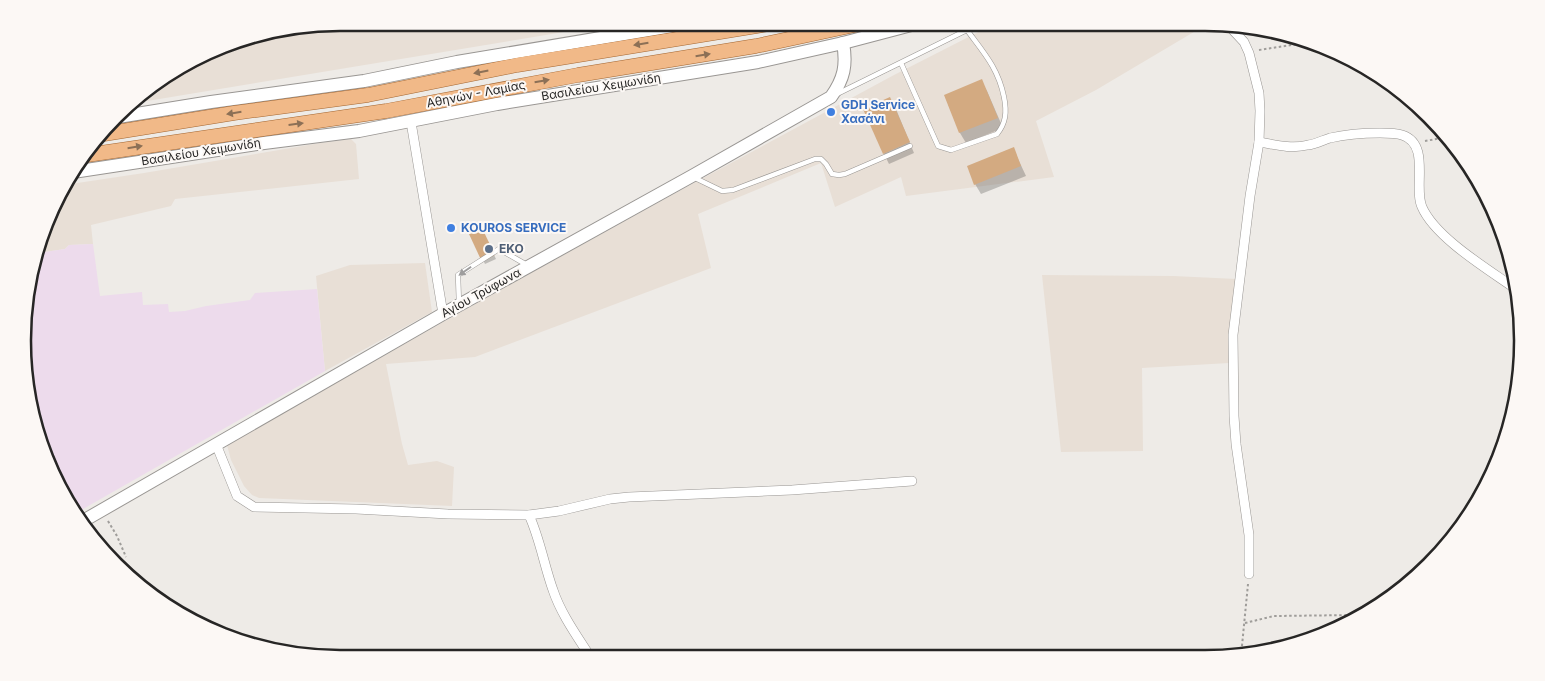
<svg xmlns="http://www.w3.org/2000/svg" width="1545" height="681" font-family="Inter,sans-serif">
	<rect width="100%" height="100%" fill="#eeebe7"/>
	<!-- built -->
	<g fill="#e8dfd6">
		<path d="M 341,23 L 618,23 L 129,104 L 131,101 L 238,39 Z"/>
		<path d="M 996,23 L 1209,23 L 1096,90 L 1036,121 L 1054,177 L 906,196 L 901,177 L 835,207 L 821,163 L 698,214 L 711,268 L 475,357 L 386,364 L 402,444 L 408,465 L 437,461 L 454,467 L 452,506 L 259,498 L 252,495 L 244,486 L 231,460 L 227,445 L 475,304 L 670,196 L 894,75 Z"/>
		<path d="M 351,139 L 356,144 L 359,179 L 175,199 L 171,206 L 91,225 L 93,244 L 69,245 L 65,249 L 38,253 L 64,185 L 144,173 L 320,143 Z"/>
		<path d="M 425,263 L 432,312 L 325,371 L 316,276 L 350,265 Z"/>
		<path d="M 1042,275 L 1173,276 L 1237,279 L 1229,349 L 1229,363 L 1142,368 L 1143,451 L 1061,452 Z"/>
	</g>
	<!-- industrial -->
	<path fill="#eddbec" d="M 93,244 L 100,296 L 142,292 L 143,305 L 168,304 L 169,312 L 185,311 L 206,306 L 250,300 L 255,293 L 317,289 L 325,371 L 76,513 L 65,499 L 29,402 L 29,279 L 38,253 L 65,249 L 69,245 Z"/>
	<!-- shadow -->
	<g fill="#0003">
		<path d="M 981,81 L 987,91 L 1003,128 L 966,143 L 960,133 L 945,96 Z"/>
		<path d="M 890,99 L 896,109 L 914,153 L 889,164 L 884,154 Z"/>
		<path d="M 1013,148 L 1026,176 L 981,194 L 975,184 Z"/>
		<path d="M 482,230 L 496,259 L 485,264 L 471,235 Z"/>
	</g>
	<!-- building -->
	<g fill="#d3aa81">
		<path d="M 982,79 L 998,118 L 959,133 L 944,95 Z"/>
		<path d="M 890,97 L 910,142 L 883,154 L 863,109 Z"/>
		<path d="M 1014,147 L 1021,166 L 974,185 L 967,166 Z"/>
		<path d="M 482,228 L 495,255 L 482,262 L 469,234 Z"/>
	</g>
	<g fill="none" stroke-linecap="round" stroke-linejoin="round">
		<defs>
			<g id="lane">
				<path d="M 901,63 L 938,146 L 951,150 L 997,134 C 1006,123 1007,112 1004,97 C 998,68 984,53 967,30"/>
				<path d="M 837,94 L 981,23"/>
				<path d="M 693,177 L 722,191 L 733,190 L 815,159 L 821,159 L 826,164 L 832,174 L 839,175 L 845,174 L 910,146"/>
				<path d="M 459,304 L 458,275 L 499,249 L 527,265"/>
			</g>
			<g id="street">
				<path d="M 1230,27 L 1244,42 L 1249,53 L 1259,93 L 1260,111 L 1259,142 L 1250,196 L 1233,335 L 1234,416 L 1236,444 L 1249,535 L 1249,574"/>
				<path d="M 411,122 L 443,314"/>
				<path d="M 1259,142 C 1276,145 1292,149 1308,145 C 1316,144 1323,140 1330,138 C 1347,134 1363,133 1380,133 C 1387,133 1396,133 1402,135 C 1431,144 1413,187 1422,207 C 1435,237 1486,268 1513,287"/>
				<path d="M 216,444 L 237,496 L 254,507 L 356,509 L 448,514 L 529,515 L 559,511 L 610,499 L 629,497 L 792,490 L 912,481"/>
				<path d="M 529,515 C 540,539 544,565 553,590 C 561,614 577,636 591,658"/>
			</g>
			<g id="secondary">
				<path d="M 118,117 L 211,102 L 364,81 L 457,62 L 690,23"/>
				<path d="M 73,172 L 264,143 L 359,131 L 497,104 L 758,62 L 843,43 L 919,23"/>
				<path d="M 83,521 L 443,314 L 692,176 L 831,97 C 844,79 847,65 843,43"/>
			</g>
			<g id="primary">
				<path d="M 104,134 L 234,113 L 368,95 L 517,65 L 775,23"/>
				<path d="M 87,155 L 386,111 L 578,75 L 756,46 L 864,23"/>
			</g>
		</defs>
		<!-- lane casing -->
		<use href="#lane" stroke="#999693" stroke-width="5.5"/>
		<!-- street casing -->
		<use href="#street" stroke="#999693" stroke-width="10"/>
		<!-- secondary casing -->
		<use href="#secondary" stroke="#999693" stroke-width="14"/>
		<!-- primary casing -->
		<use href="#primary" stroke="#a46732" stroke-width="15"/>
		<!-- path -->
		<g stroke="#9f9d9a" stroke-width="2" stroke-dasharray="2.5 2.5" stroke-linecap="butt">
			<path d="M 1259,50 L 1311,42"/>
			<path d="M 1425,141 L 1442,138"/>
			<path d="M 108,521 L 117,536 L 126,557"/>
			<path d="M 1245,623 L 1274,616 L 1357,615"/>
			<path d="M 1241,656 L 1248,584"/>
		</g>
		<!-- lane -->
		<use href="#lane" stroke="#fff" stroke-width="4.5"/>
		<!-- street -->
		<use href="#street" stroke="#fff" stroke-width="9"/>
		<!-- secondary -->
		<use href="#secondary" stroke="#fff" stroke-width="12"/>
		<!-- primary -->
		<use href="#primary" stroke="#f1b988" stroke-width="14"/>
	</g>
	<!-- one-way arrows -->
	<defs><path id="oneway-solid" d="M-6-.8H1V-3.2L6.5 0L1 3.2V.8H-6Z" transform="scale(1.25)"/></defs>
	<g fill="#8c7056">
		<use href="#oneway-solid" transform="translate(641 44) rotate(171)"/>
		<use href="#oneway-solid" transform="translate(703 55) rotate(-9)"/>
		<use href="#oneway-solid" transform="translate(481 72) rotate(169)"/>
		<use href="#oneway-solid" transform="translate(542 81) rotate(-10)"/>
		<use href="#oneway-solid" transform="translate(234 113) rotate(171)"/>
		<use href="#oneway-solid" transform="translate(296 124) rotate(-7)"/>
		<use href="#oneway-solid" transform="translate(135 147) rotate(-9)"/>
	</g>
	<use fill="#9e9d9d" href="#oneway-solid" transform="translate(465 271) rotate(145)"/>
	<!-- markers -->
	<g fill="#3f7fe0" stroke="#fcf8f5" stroke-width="2">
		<circle cx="831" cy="112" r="5"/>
		<circle cx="451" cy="228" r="5"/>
	</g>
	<circle fill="#5c6f8a" stroke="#fcf8f5" stroke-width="2" cx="489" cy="249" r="5"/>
	<g text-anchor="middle" stroke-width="4" stroke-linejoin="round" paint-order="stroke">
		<!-- street labels -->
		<g font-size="12" fill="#272625" stroke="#fcf8f5">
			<text transform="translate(601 87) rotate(-9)" y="4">Βασιλείου Χειμωνίδη</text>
			<text transform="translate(476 94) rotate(-11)" y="4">Αθηνών - Λαμίας</text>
			<text transform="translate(201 152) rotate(-9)" y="4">Βασιλείου Χειμωνίδη</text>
			<text transform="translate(481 293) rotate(-29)" y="4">Αγίου Τρύφωνα</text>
		</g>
		<!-- shop labels -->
		<g font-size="12" font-weight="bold" fill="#366cbe" stroke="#fcf8f5" text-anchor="start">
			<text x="841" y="109">GDH Service<tspan x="841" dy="14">Χασάνι</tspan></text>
			<text x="461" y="232">KOUROS SERVICE</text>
		</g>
		<!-- service labels -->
		<g font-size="12" font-weight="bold" fill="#4e5e75" stroke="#fcf8f5" text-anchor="start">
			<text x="499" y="253">EKO</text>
		</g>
	</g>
	<!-- crop -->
	<path d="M0 0H1545V681H0ZM340 31H1205A309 309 0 0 1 1514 340V341A309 309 0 0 1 1205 650H340A309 309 0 0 1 31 341V340A309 309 0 0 1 340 31Z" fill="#fcf8f5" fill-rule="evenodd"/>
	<path fill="none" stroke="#272625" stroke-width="2.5" d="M340 31H1205A309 309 0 0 1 1514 340V341A309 309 0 0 1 1205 650H340A309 309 0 0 1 31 341V340A309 309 0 0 1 340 31Z"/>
</svg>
